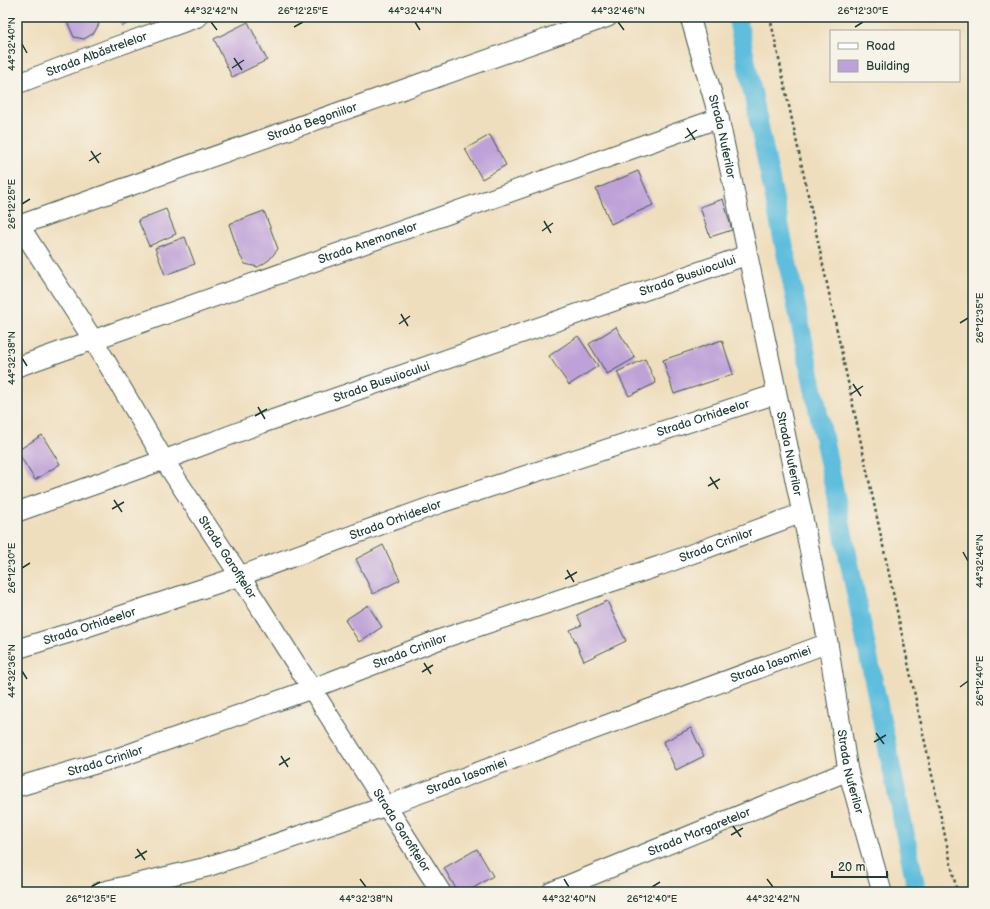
<svg xmlns="http://www.w3.org/2000/svg" width="990" height="909" font-family="'Balsamiq Sans',sans-serif">
	<rect width="100%" height="100%" fill="#f7f3e8"/>
	<filter id="ink" filterUnits="userSpaceOnUse"><feTurbulence type="fractalNoise" baseFrequency=".025" numOctaves="2"/><feDisplacementMap in="SourceGraphic" scale="8" xChannelSelector="R" yChannelSelector="G"/><feConvolveMatrix kernelMatrix="1 2 1 2 8 2 1 2 1" color-interpolation-filters="sRGB"/></filter>
	<filter id="wash" filterUnits="userSpaceOnUse"><feTurbulence type="fractalNoise" baseFrequency=".012" numOctaves="4" result="noise"/><feDisplacementMap in="SourceGraphic" scale="16" xChannelSelector="R" yChannelSelector="G"/><feGaussianBlur stdDeviation="0.9" result="paint"/><feColorMatrix in="noise" values="0 0 0 0 0 0 0 0 0 0 0 0 0 0 0 0 0 1.4 0 .05"/><feComposite in="paint" operator="in"/></filter>
	<g filter="url(#wash)">
		<rect width="100%" height="100%" fill="#efdebd"/>
		<g fill="none" stroke-linecap="round" stroke-linejoin="round">
			<!-- canal -->
			<path stroke="#5fbedd" stroke-width="19" d="M 737,17 L 917,892"/>
		</g>
		<g id="blocks">
			<!-- building -->
			<g fill="#bea1d8">
				<path d="M 65,17 L 96,17 L 99,24 L 94,33 L 84,39 L 74,37 Z"/>
				<path d="M 117,17 L 140,17 L 122,26 Z"/>
				<path d="M 248,22 L 267,60 L 232,77 L 214,39 Z"/>
				<path d="M 17,39 L 21,46 L 17,49 Z"/>
				<path d="M 490,135 L 506,165 L 482,179 L 465,149 Z"/>
				<path d="M 638,171 L 653,205 L 611,224 L 596,189 Z"/>
				<path d="M 723,199 L 732,230 L 710,237 L 700,207 Z"/>
				<path d="M 166,209 L 176,234 L 149,246 L 138,220 Z"/>
				<path d="M 264,211 L 278,249 L 269,260 L 258,267 L 245,264 L 239,254 L 229,224 Z"/>
				<path d="M 185,237 L 195,264 L 165,275 L 155,248 Z"/>
				<path d="M 616,327 L 635,358 L 607,374 L 589,344 Z"/>
				<path d="M 578,336 L 598,366 L 569,385 L 549,356 Z"/>
				<path d="M 722,340 L 733,374 L 674,394 L 663,360 Z"/>
				<path d="M 645,359 L 656,383 L 629,396 L 617,372 Z"/>
				<path d="M 42,435 L 60,464 L 35,480 L 17,451 Z"/>
				<path d="M 383,545 L 400,580 L 373,594 L 356,559 Z"/>
				<path d="M 607,601 L 626,641 L 584,661 L 570,630 L 582,625 L 577,615 Z"/>
				<path d="M 368,605 L 382,627 L 359,642 L 345,620 Z"/>
				<path d="M 691,728 L 704,756 L 676,770 L 663,742 Z"/>
				<path d="M 477,849 L 493,876 L 467,892 L 458,892 L 444,868 Z"/>
			</g>
		</g>
	</g>
	<g filter="url(#ink)">
		<use href="#blocks" fill-opacity="0" stroke="#3e5549" stroke-width="1"/>
		<g fill="none" stroke-linecap="round" stroke-linejoin="round">
			<defs>
				<g id="minor">
					<path id="s1" d="M 690,17 L 719,118 L 802,513 L 828,643 L 848,771 L 882,892"/>
					<path id="s2" d="M 17,84 L 109,49 L 198,17"/>
					<path id="s3" d="M 17,222 L 94,341 L 164,460 L 240,576 L 441,892"/>
					<path id="s4" d="M 17,226 L 608,17"/>
					<path id="s5" d="M 17,367 L 719,118"/>
					<path id="s6" d="M 17,512 L 164,460 L 260,424 L 747,255"/>
					<path id="s7" d="M 17,649 L 66,634 L 240,576 L 441,503 L 776,394"/>
					<path id="s8" d="M 17,787 L 123,756 L 311,689 L 438,640 L 659,566 L 802,513"/>
					<path id="s9" d="M 100,892 L 207,867 L 386,806 L 828,643"/>
					<path id="s10" d="M 551,892 L 848,771"/>
				</g>
			</defs>
			<!-- minor casing -->
			<use href="#minor" stroke="#3e5549" stroke-width="21"/>
			<!-- path -->
			<path stroke="#3e5549" stroke-width="2.5" stroke-dasharray="3 3" stroke-linecap="butt" d="M 770,17 L 957,892"/>
			<!-- minor -->
			<use href="#minor" stroke="#fff" stroke-width="19"/>
		</g>
	</g>
	<!-- ticks -->
	<path fill="none" stroke="#1f3d34" stroke-width="1.5" d="M 211,22 L 217,30M 415,22 L 420,30M 618,22 L 624,30M 294,27 L 303,22M 855,27 L 863,22M 22,44 L 27,53M 234,58 L 242,70M 232,68 L 244,60M 687,128 L 695,140M 685,138 L 697,130M 91,151 L 99,163M 89,161 L 101,153M 22,204 L 30,199M 544,221 L 551,233M 542,231 L 553,223M 401,314 L 408,326M 960,323 L 968,318M 399,324 L 410,316M 22,358 L 27,366M 853,384 L 861,396M 851,394 L 863,386M 258,407 L 265,419M 255,416 L 267,409M 710,477 L 718,489M 708,486 L 720,479M 114,500 L 122,512M 112,509 L 124,502M 963,552 L 968,561M 22,568 L 30,563M 567,570 L 574,582M 565,579 L 577,572M 424,663 L 431,674M 22,671 L 27,679M 422,672 L 433,665M 960,687 L 968,681M 876,733 L 884,744M 874,742 L 886,735M 281,756 L 288,767M 279,765 L 290,758M 733,826 L 741,837M 731,835 L 743,828M 137,849 L 145,860M 135,858 L 147,851M 360,879 L 366,887M 564,879 L 569,887M 767,879 L 773,887M 91,887 L 100,882M 652,887 L 660,882"/>
	<g text-anchor="middle" stroke-width="3" stroke-linejoin="round" paint-order="stroke">
		<!-- street labels -->
		<g font-size="12" fill="#1f3d34" stroke="#f7f3e8">
			<text dy="4" stroke="none"><textPath href="#s2" startOffset="85">Strada Albăstrelelor</textPath></text>
			<text dy="4" stroke="none"><textPath href="#s4" startOffset="313">Strada Begoniilor</textPath></text>
			<text dy="4" stroke="none"><textPath href="#s1" startOffset="124">Strada Nuferilor</textPath></text>
			<text dy="4" stroke="none"><textPath href="#s5" startOffset="372">Strada Anemonelor</textPath></text>
			<text dy="4" stroke="none"><textPath href="#s6" startOffset="711">Strada Busuiocului</textPath></text>
			<text dy="4" stroke="none"><textPath href="#s6" startOffset="387">Strada Busuiocului</textPath></text>
			<text dy="4" stroke="none"><textPath href="#s7" startOffset="724">Strada Orhideelor</textPath></text>
			<text dy="4" stroke="none"><textPath href="#s1" startOffset="448">Strada Nuferilor</textPath></text>
			<text dy="4" stroke="none"><textPath href="#s7" startOffset="400">Strada Orhideelor</textPath></text>
			<text dy="4" stroke="none"><textPath href="#s8" startOffset="740">Strada Crinilor</textPath></text>
			<text dy="4" stroke="none"><textPath href="#s3" startOffset="396">Strada Garofițelor</textPath></text>
			<text dy="4" stroke="none"><textPath href="#s7" startOffset="76">Strada Orhideelor</textPath></text>
			<text dy="4" stroke="none"><textPath href="#s8" startOffset="416">Strada Crinilor</textPath></text>
			<text dy="4" stroke="none"><textPath href="#s9" startOffset="709">Strada Iasomiei</textPath></text>
			<text dy="4" stroke="none"><textPath href="#s8" startOffset="92">Strada Crinilor</textPath></text>
			<text dy="4" stroke="none"><textPath href="#s1" startOffset="772">Strada Nuferilor</textPath></text>
			<text dy="4" stroke="none"><textPath href="#s9" startOffset="385">Strada Iasomiei</textPath></text>
			<text dy="4" stroke="none"><textPath href="#s3" startOffset="720">Strada Garofițelor</textPath></text>
			<text dy="4" stroke="none"><textPath href="#s10" startOffset="160">Strada Margaretelor</textPath></text>
		</g>
	</g>
	<!-- margin -->
	<rect width="990" height="909" fill="none" stroke="#f7f3e8" stroke-width="44"/>
	<!-- legend -->
	<rect x="830" y="30" width="130" height="52" fill="#f7f3e8" stroke="#a1aaa0"/>
	<rect x="838" y="43" width="20" height="6" fill="#ffffff" stroke="#a1aaa0"/>
	<text x="866" y="50" font-size="12" fill="#1f3d34">Road</text>
	<rect x="838" y="60" width="20" height="12" fill="#bea1d8" stroke="#a1aaa0"/>
	<text x="866" y="70" font-size="12" fill="#1f3d34">Building</text>
	<!-- scale -->
	<path d="M832 871v6h55v-6" fill="none" stroke="#1f3d34" stroke-width="2"/>
	<text x="838" y="871" font-size="12" fill="#1f3d34" stroke="#f7f3e8" stroke-width="3" paint-order="stroke">20 m</text>
	<rect x="22" y="22" width="946" height="865" fill="none" stroke="#1f3d34" stroke-width="1.5"/>
	<g font-size="10" text-anchor="middle" fill="#1f3d34">
		<text x="211" y="14">44°32'42"N</text>
		<text x="303" y="14">26°12'25"E</text>
		<text x="415" y="14">44°32'44"N</text>
		<text x="618" y="14">44°32'46"N</text>
		<text x="863" y="14">26°12'30"E</text>
		<text transform="translate(11 44) rotate(-90)" y="4">44°32'40"N</text>
		<text transform="translate(11 204) rotate(-90)" y="4">26°12'25"E</text>
		<text transform="translate(979 318) rotate(-90)" y="4">26°12'35"E</text>
		<text transform="translate(11 358) rotate(-90)" y="4">44°32'38"N</text>
		<text transform="translate(979 561) rotate(-90)" y="4">44°32'46"N</text>
		<text transform="translate(11 568) rotate(-90)" y="4">26°12'30"E</text>
		<text transform="translate(11 671) rotate(-90)" y="4">44°32'36"N</text>
		<text transform="translate(979 681) rotate(-90)" y="4">26°12'40"E</text>
		<text x="91" y="902">26°12'35"E</text>
		<text x="366" y="902">44°32'38"N</text>
		<text x="569" y="902">44°32'40"N</text>
		<text x="652" y="902">26°12'40"E</text>
		<text x="773" y="902">44°32'42"N</text>
	</g>
</svg>
